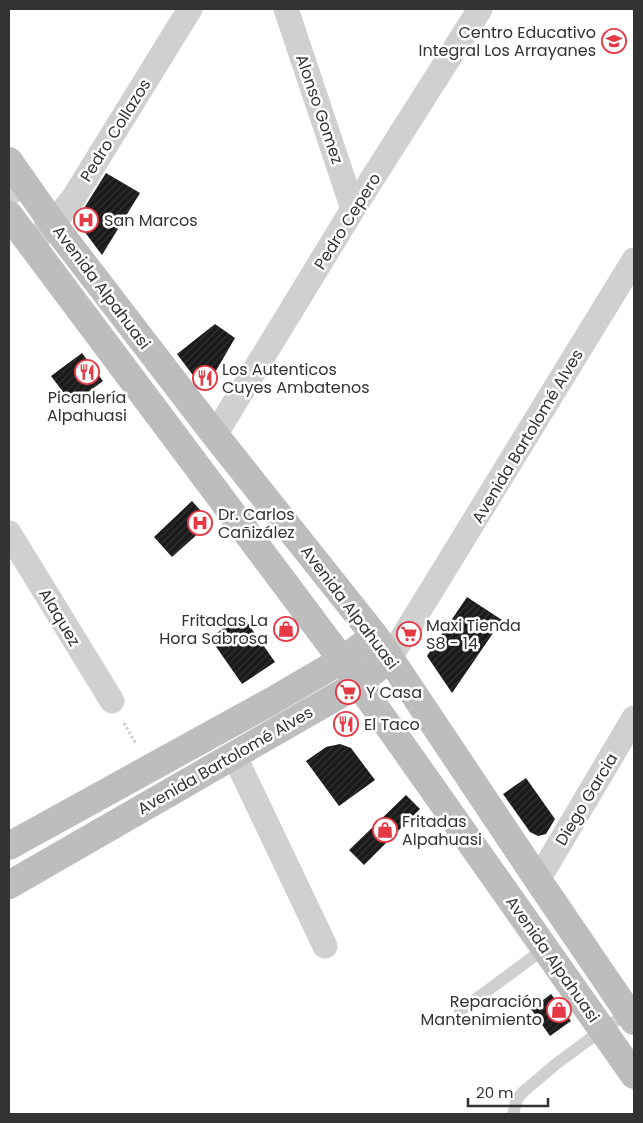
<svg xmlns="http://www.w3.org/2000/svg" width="643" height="1123" font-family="Poppins,sans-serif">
	<defs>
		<pattern id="building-hatch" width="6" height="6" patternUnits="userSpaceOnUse" patternTransform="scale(1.25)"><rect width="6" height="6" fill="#1a1a1a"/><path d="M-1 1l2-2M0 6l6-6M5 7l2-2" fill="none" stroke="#333"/></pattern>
	</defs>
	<rect width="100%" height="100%" fill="#fff"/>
	<!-- building -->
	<g fill="url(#building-hatch)">
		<path d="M 106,173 L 140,193 L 102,255 L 81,227 L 81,213 Z"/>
		<path d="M 215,324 L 235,338 L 206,388 L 195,378 L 177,354 Z"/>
		<path d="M 82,353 L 103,381 L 72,404 L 51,376 Z"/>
		<path d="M 192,501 L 211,522 L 172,557 L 154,537 Z"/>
		<path d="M 467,597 L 502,620 L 452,693 L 427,656 Z"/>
		<path d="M 242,615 L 275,662 L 242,684 L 210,638 Z"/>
		<path d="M 340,744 L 351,748 L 375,780 L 339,806 L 306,761 L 326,747 Z"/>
		<path d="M 526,778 L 555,819 L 546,834 L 538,836 L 530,832 L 503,794 Z"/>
		<path d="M 406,795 L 420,809 L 364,865 L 349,850 Z"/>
		<path d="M 551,994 L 571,1021 L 550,1036 L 531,1009 Z"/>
	</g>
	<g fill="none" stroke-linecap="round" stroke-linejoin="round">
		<!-- path -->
		<path stroke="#cdcdcd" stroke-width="3" stroke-dasharray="2.5 2.5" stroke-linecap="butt" d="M 124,723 L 136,744"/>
		<!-- lane -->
		<g stroke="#d0d0d0" stroke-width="12">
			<path d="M 460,1011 L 545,948"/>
			<path d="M 513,1114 L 517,1099 L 523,1092 L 556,1064 L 602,1030 L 628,1013"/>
		</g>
		<!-- street -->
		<g stroke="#d0d0d0" stroke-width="25">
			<path d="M 286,9 L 353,209"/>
			<path d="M 9,194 L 24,182"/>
			<path d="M 30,243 L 53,224 L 74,197 L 190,9"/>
			<path d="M 215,435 L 353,209 L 480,9"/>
			<path d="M 9,533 L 112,701"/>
			<path d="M 390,658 L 634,260"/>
			<path d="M 234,755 L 325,946"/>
			<path d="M 538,880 L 634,718"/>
		</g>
		<!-- secondary -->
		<g stroke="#bdbdbd" stroke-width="28">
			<path d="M 9,161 L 53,224 L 215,435 L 375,636 L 538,880 L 634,1021"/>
			<path d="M 9,215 L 342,660 L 634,1075"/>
			<path d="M 9,846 L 270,702 L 342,660 L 375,636"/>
			<path d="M 9,885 L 358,684 L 390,658"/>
		</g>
	</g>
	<!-- icons -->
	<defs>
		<symbol id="school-ring" viewBox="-11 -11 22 22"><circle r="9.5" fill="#fff" stroke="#e63946" stroke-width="1.5"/><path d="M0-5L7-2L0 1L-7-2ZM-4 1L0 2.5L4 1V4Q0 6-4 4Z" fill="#e63946"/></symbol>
		<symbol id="hospital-ring" viewBox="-11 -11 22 22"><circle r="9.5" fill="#fff" stroke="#e63946" stroke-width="1.5"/><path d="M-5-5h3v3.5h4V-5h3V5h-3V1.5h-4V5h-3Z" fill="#e63946"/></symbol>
		<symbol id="restaurant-ring" viewBox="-11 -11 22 22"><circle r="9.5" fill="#fff" stroke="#e63946" stroke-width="1.5"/><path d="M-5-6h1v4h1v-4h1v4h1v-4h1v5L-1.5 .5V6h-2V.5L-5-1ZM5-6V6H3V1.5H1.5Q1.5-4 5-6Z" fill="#e63946"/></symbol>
		<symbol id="shop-ring" viewBox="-11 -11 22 22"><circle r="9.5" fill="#fff" stroke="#e63946" stroke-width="1.5"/><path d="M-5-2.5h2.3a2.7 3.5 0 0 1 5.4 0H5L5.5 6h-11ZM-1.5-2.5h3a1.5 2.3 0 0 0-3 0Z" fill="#e63946"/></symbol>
		<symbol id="supermarket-ring" viewBox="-11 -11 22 22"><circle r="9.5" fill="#fff" stroke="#e63946" stroke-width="1.5"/><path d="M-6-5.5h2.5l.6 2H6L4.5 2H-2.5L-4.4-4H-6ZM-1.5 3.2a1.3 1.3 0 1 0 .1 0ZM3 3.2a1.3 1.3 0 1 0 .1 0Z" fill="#e63946"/></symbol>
	</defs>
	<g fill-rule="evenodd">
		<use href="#school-ring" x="600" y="27" width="28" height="28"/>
		<use href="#hospital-ring" x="72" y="206" width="28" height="28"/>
		<use href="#restaurant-ring" x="73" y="358" width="28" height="28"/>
		<use href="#restaurant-ring" x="191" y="364" width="28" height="28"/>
		<use href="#hospital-ring" x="186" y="509" width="28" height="28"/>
		<use href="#shop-ring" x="272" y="615" width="28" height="28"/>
		<use href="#supermarket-ring" x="395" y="620" width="28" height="28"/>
		<use href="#supermarket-ring" x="334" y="678" width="28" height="28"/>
		<use href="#restaurant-ring" x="332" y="710" width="28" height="28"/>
		<use href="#shop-ring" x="371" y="816" width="28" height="28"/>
		<use href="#shop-ring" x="545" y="996" width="28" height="28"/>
	</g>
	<g text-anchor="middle" stroke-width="5" stroke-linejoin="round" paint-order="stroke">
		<!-- poi labels -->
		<g font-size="16" fill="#333" stroke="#fff" text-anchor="start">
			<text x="596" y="38" text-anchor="end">Centro Educativo<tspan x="596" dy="18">Integral Los Arrayanes</tspan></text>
			<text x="104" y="226">San Marcos</text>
			<text x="222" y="375">Los Autenticos<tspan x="222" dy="18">Cuyes Ambatenos</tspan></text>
			<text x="87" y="403" text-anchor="middle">Picanlería<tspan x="87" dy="18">Alpahuasi</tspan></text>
			<text x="218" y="520">Dr. Carlos<tspan x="218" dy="18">Cañizález</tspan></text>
			<text x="268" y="626" text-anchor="end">Fritadas La<tspan x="268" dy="18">Hora Sabrosa</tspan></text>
			<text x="426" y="631">Maxi Tienda<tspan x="426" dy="18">S8 - 14</tspan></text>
			<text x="366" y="698">Y Casa</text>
			<text x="364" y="730">El Taco</text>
			<text x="402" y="827">Fritadas<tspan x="402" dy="18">Alpahuasi</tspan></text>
			<text x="542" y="1007" text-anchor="end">Reparación<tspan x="542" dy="18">Mantenimiento</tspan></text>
		</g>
		<!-- street labels -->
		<g font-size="16" fill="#333" stroke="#fff">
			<text transform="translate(320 109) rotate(71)" y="6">Alonso Gomez</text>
			<text transform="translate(115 130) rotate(-58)" y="6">Pedro Collazos</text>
			<text transform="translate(347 221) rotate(-58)" y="6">Pedro Cepero</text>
			<text transform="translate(102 287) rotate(53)" y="6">Avenida Alpahuasi</text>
			<text transform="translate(527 436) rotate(-59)" y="6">Avenida Bartolomé Alves</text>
			<text transform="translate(350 607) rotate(53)" y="6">Avenida Alpahuasi</text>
			<text transform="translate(60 617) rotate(59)" y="6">Alaquez</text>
			<text transform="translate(225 760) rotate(-30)" y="6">Avenida Bartolomé Alves</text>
			<text transform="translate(586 799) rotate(-59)" y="6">Diego Garcia</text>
			<text transform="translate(553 959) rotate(55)" y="6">Avenida Alpahuasi</text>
		</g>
	</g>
	<!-- border -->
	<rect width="643" height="1123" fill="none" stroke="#333333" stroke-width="20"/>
	<!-- scale -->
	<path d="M468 1098v8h80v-8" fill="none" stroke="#333333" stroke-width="2.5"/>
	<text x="476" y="1098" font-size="15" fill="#333333" stroke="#ffffff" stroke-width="4" paint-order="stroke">20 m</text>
</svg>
